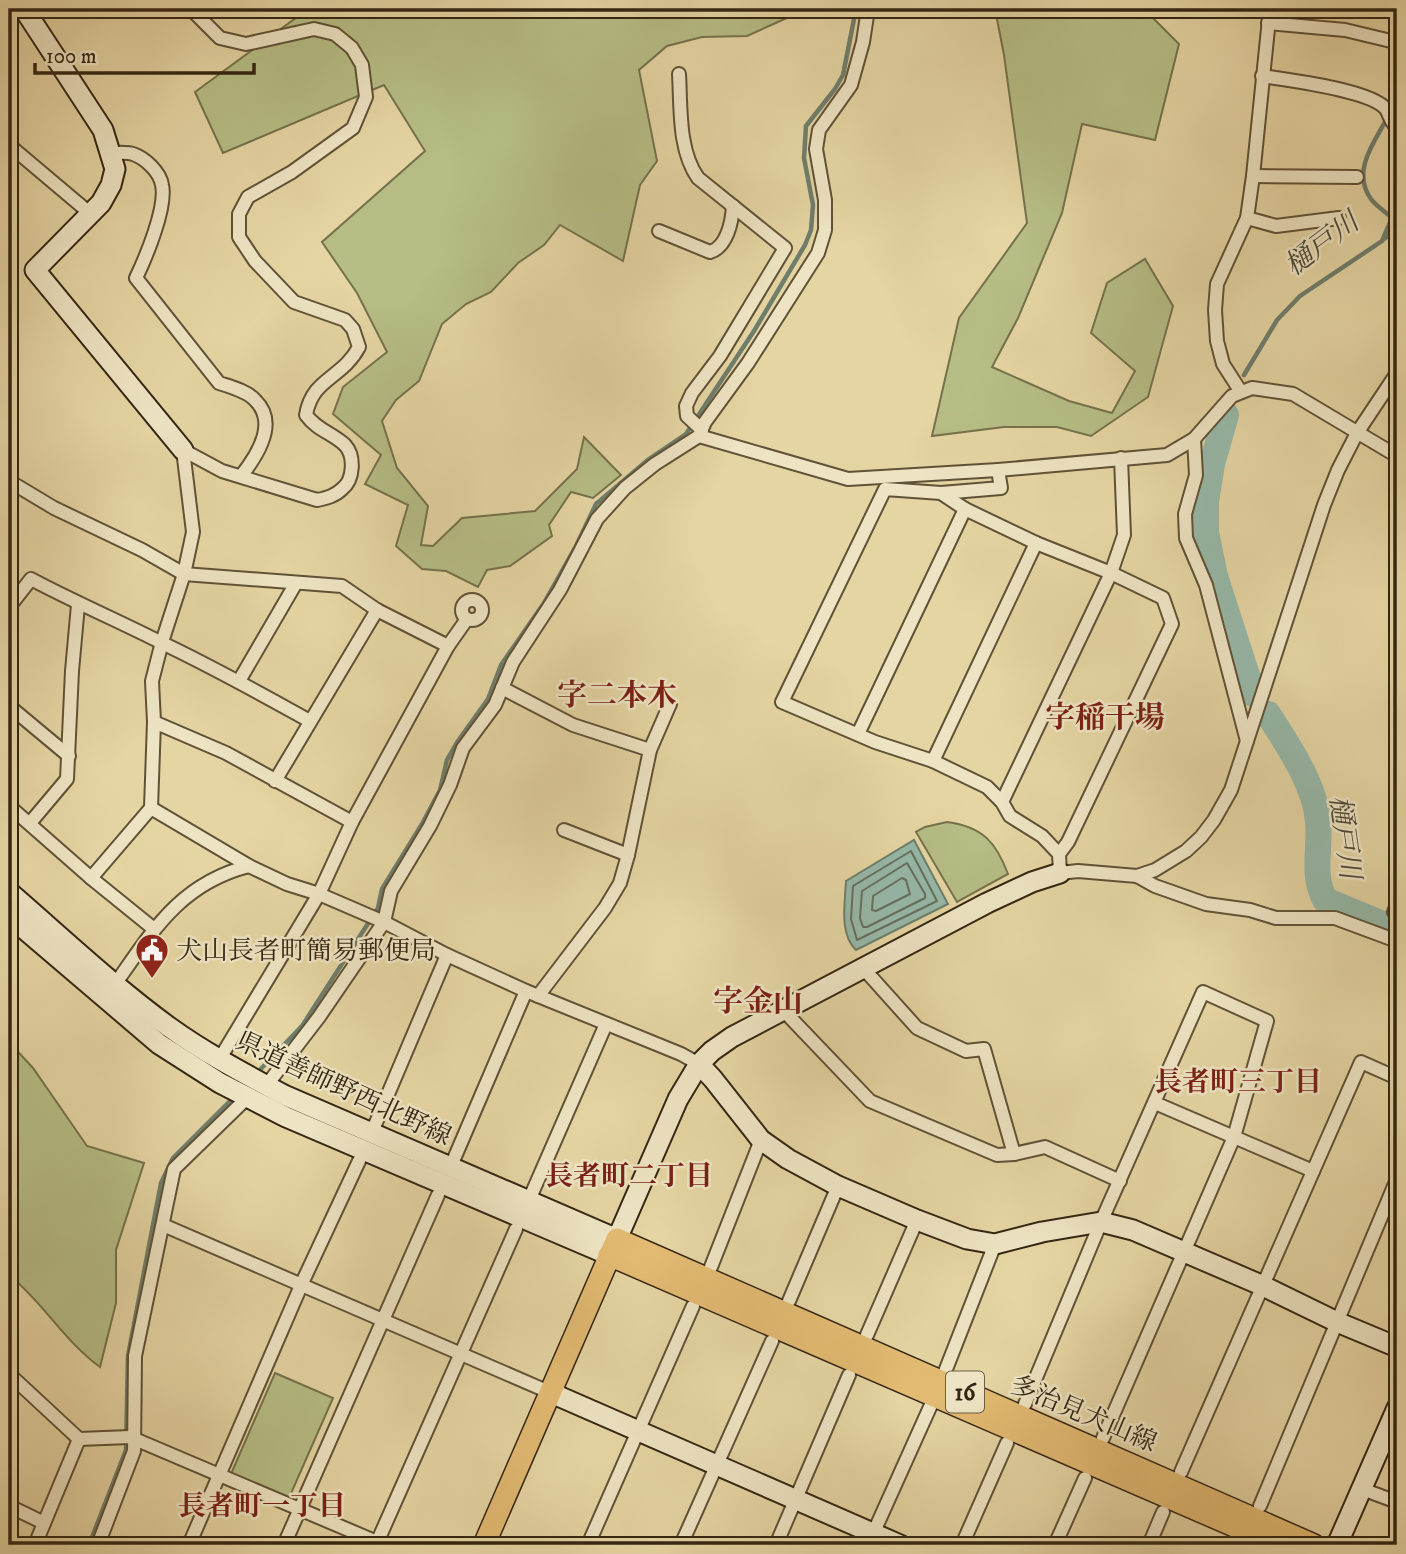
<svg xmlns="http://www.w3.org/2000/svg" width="1406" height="1554" font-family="'IM FELL DW Pica','Noto Serif JP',serif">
	<rect width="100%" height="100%" fill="#e5d5a3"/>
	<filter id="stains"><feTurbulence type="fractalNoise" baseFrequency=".00286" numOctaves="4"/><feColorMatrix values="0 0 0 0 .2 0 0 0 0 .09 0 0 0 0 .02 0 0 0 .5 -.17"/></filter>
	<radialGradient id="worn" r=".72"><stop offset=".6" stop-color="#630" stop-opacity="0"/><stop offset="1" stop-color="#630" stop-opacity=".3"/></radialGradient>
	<!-- green -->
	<g fill="#b6bd85" stroke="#75724c" stroke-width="2">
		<path d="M 308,9 L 801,9 L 789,17 L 747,36 L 702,37 L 667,46 L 639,70 L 657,161 L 640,185 L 623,261 L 560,225 L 544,245 L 518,263 L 491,292 L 466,304 L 442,324 L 419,381 L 396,400 L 382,421 L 397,468 L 428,506 L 421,545 L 433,546 L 462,518 L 535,511 L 577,469 L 584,437 L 621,475 L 593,498 L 571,492 L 549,525 L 552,536 L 510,566 L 487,570 L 478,587 L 446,571 L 422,569 L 396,546 L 408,505 L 365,484 L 381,455 L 333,414 L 343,387 L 387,352 L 357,293 L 322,242 L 425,151 L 384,85 L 223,153 L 195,92 Z"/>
		<path d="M 995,9 L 1144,9 L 1179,44 L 1155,140 L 1082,124 L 1062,213 L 1018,318 L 992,367 L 1069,401 L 1112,413 L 1135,371 L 1091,333 L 1107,283 L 1145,259 L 1173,306 L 1148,397 L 1091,436 L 1057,427 L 1004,427 L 932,436 L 959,318 L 1027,223 L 1004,55 Z"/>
		<path d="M 947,822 C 983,827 996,842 1008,874 L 957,902 L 916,832 L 925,827 Z"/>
		<path d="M 9,1042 L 33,1068 L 87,1146 L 144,1163 L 116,1250 L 116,1303 L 100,1367 C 64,1341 43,1302 9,1275 Z"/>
		<path d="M 275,1373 L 333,1398 L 289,1498 L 231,1474 Z"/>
	</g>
	<!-- water -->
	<path fill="#96b8a8" stroke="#6f7e6c" stroke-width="2" d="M 914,840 L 948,904 L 856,950 C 839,934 845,903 846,881 Z"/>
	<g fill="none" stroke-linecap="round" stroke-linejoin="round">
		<!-- shore -->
		<g stroke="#656f5e" stroke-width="2">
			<path d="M 911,851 L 937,901 L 857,940 L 851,919 L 853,886 Z"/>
			<path d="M 907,863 L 925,894 L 925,898 L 867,927 L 863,927 L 860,918 L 862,891 Z"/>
			<path d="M 902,878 L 906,880 L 910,894 L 876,911 L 872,910 L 873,896 Z"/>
		</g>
		<!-- stream -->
		<g stroke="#6f7e6c" stroke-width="4.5">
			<path d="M 1392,112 L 1397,100"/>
			<path d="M 1384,239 L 1397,230"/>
			<path d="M 1244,375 L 1277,320 L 1300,296 L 1382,241 L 1392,218 C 1386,212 1376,206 1371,199 C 1352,173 1372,145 1385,122"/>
			<path d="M 256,1074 L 302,1026 L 378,908 L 382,889 L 422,824 L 440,790 L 447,760 L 458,741 L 488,699 L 501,665 L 544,603 L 576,546 L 596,504 L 649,459 L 686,434 L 754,331 L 805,245 L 811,230 L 813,205 L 804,158 L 806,126 L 835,89 L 843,75 L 856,9"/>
			<path d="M 89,1545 L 126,1450 L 128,1356 L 161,1183 L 173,1158 L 235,1096"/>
		</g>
		<!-- river -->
		<g stroke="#96b8a8" stroke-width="26">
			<path d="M 1226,415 L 1212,464 L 1206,502 L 1206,532 L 1215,576 L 1253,694"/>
			<path d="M 1268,714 C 1287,744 1315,784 1318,821 C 1321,850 1311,872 1325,900 L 1397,930"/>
		</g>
		<defs>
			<g id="street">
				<path d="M 1268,23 L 1345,30 L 1391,41"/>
				<path d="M 679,74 C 681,107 678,150 698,178 L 785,248 L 720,356 L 692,393 L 686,406 L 687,416 L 702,430"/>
				<path d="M 1262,76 C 1288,80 1371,90 1386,109 C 1390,115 1390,122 1397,127"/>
				<path d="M 9,145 L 92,215"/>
				<path d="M 112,153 C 118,153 127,152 133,154 C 145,158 160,172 162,185 C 167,207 146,257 136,278 L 219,383 C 231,387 247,391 255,400 C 279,423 257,456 241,476"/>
				<path d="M 1253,176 L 1357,177"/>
				<path d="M 1247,218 L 1276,226 L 1339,218"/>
				<path d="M 659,231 L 710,252 C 727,247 732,222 733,206"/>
				<path d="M 1241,392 L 1223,364 L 1217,341 L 1215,310 L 1217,284 L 1247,218 L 1253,176 L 1270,9"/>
				<path d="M 699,436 L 848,479 L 998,470 L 1167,455 L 1194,439 L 1232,396 L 1252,388 L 1293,394 L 1397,456"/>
				<path d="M 1194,439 L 1196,475 L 1185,514 L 1186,538 L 1206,585 L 1247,741"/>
				<path d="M 183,450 L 222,471 L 317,500 C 327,498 335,496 342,489 C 354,480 355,456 345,445 C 332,433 317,430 306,415 C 312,378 342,379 359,347 L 353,329 L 345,320 L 294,302 L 255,261 L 239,237 L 239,214 L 248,197 L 292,172 L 353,128 L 366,97 L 362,65 L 352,48 L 335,34 L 314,29 L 246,44 L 220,38 L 191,9"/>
				<path d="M 9,481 L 54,508 L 142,550 L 184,574 L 342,586 L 377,610 L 448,646 L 352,822 L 319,894 L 222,1055"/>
				<path d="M 941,493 L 1001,488 L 998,470"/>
				<circle cx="472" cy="610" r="10"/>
				<path d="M 9,607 L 31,579 C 74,602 119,621 162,643 C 213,667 261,694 310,721"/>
				<path d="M 448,646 L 467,619"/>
				<path d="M 239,681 L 296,583"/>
				<path d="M 502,688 L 573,725 L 650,750"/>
				<path d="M 9,706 L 69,756"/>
				<path d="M 154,722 L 226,753 L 352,822"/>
				<path d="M 858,734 L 965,509"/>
				<path d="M 933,761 L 1036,543"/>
				<path d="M 275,781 L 377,610"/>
				<path d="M 1002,802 L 1111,573 L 1124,535 L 1121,458"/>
				<path d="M 9,806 L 91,878 L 154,929"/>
				<path d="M 151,808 L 249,866 L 287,884 L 319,894 L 384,922 L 447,955 L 526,991 L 681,1054 L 699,1064"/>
				<path d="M 30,823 L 67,779 L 72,671 L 78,605"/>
				<path d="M 564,830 L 628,855"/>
				<path d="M 1059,854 L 1042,836 L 1010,816 L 1002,802 L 987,787 L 933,761 L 875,742 L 782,702 L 885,489 L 941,493 L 965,509 L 1036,543 L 1111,573 L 1163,598 L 1172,624 L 1068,842 L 1059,854 L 1060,873 L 1078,871 L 1137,876 L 1155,870 L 1186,851 L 1201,837 L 1214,820 L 1231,790 L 1324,505 L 1338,470 L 1357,433 L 1397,373"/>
				<path d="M 1137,876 L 1155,886 L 1206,904 L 1250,910 L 1276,918 L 1335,918 L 1397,941"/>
				<path d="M 91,878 L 151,808 L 154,722 L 152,681 L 162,642 L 184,574 L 193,532 L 183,450"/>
				<path d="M 1397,904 L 1394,912 L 1397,916"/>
				<path d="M 864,969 L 917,1028 L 966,1051 L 984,1049 L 1014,1154"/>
				<path d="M 111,990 C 151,934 178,884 249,866"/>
				<path d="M 538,996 L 605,908 L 620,883 L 628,855 L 650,750 L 670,704"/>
				<path d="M 783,1010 L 870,1101 L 997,1155 L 1014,1154 L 1045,1147 L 1120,1181"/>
				<path d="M 266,1086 L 319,1017 L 384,922 L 391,891 L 430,826 L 450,785 L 463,748 L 495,705 L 513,662 L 560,590 L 597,519 L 625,488 L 655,464 L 699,436 L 705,422 L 748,363 L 818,253 L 825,230 L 825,200 L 816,149 L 819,130 L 851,85 L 863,42 L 868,9"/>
				<path d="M 1155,1103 L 1313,1171"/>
				<path d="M 372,1132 L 447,955"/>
				<path d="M 454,1159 L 526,991"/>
				<path d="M 529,1200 L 606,1024"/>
				<path d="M 163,1225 L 549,1392"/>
				<path d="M 711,1267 L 761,1140"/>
				<path d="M 789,1301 L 838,1186"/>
				<path d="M 867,1335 L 917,1220"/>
				<path d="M 9,1374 L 79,1439 L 130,1437 L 384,1545"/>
				<path d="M 941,1382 L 995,1244"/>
				<path d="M 9,1394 L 18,1383"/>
				<path d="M 1025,1404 L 1101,1222 L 1203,992 L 1267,1021 L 1234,1137 L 1103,1438"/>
				<path d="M 1181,1472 L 1361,1062 L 1397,1078"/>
				<path d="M 1362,1489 L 1397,1502"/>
				<path d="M 9,1506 L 44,1523"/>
				<path d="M 1260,1506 L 1397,1179"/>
				<path d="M 35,1545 L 79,1439"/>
				<path d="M 98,1545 L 134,1451 L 135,1356 L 174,1169 L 248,1097"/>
				<path d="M 189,1545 L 303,1281 L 359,1161"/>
				<path d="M 284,1545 L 438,1195"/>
				<path d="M 376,1545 L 516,1229"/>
				<path d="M 588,1545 L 693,1306"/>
				<path d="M 681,1545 L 772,1341"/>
				<path d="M 776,1545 L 849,1375"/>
				<path d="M 868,1545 L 935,1396"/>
				<path d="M 962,1545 L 1007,1443"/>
				<path d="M 1055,1545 L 1085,1478"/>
				<path d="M 1149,1545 L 1163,1512"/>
			</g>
			<g id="secondary">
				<path d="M 24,9 L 103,130 L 115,169 L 111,185 L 101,203 L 35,270 L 183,450"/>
				<path d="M 9,892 C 61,937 113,986 169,1027 C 205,1053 245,1074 284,1095 L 617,1239 L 678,1099 L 699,1064 L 712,1051 L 732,1037 L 987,903 L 1032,882 L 1060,873"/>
				<path d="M 9,916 L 159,1044 L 220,1083 L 286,1117 L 609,1255"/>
				<path d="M 699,1064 L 713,1079 L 761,1140 L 788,1159 L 838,1186 L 917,1220 L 967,1239 L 995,1244 L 1042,1232 L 1101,1222 L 1133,1230 L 1261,1285 L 1337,1322 L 1397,1347"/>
				<path d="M 549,1392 L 900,1545"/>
				<path d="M 1337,1545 L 1397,1408"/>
			</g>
			<g id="primary">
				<path d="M 609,1255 L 1278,1545"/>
				<path d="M 484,1545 L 617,1239 L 1314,1545"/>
			</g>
		</defs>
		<!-- street casing -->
		<use href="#street" stroke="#605237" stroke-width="16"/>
		<!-- secondary casing -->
		<use href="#secondary" stroke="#342613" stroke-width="23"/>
		<!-- primary casing -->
		<use href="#primary" stroke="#342613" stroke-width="24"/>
		<!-- street -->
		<use href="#street" stroke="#eee4c3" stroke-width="12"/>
		<!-- secondary -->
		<use href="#secondary" stroke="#eee4c3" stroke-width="19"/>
		<!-- primary -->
		<use href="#primary" stroke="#e2ba72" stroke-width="21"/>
	</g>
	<!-- icons -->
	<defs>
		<symbol id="civic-pin" viewBox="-11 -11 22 30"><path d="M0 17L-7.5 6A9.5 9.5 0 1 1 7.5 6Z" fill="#8f2418" stroke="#eee4c3"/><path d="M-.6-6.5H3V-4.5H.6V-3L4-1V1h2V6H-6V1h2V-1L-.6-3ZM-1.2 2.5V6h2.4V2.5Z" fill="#fff"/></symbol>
	</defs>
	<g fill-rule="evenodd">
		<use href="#civic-pin" x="133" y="931" width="38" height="52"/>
	</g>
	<g text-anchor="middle" stroke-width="5" stroke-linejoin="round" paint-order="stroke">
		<!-- shield labels -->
		<rect fill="#eee4c3" stroke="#6c5f48" stroke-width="2" x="946" y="1371.5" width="38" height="41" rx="5"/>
		<g font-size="24" font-weight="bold" fill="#342613">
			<text x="965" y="1400">16</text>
		</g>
		<!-- poi labels -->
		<g font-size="26" fill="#342613" stroke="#eee4c3" text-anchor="start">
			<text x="176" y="959">犬山長者町簡易郵便局</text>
		</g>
		<!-- street labels -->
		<g font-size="26" fill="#342613" stroke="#eee4c3">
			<text transform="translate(344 1088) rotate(25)" y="9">県道善師野西北野線</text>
			<text transform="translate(1084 1413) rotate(23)" y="9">多治見犬山線</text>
		</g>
		<!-- water labels -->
		<g font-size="28" font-style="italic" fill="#4c4a38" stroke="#eee4c3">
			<text transform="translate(1321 243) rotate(-37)" y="10">樋戸川</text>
			<text transform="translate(1346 837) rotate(82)" y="10">樋戸川</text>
		</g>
		<!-- neighbourhood labels -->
		<g font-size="28" font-weight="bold" fill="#7a1f14" stroke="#eee4c3">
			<text x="1238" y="1091">長者町三丁目</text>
			<text x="629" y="1185">長者町二丁目</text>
			<text x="262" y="1515">長者町一丁目</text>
		</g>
		<!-- quarter labels -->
		<g font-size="30" font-weight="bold" fill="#7a1f14" stroke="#eee4c3">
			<text x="617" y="705">字二本木</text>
			<text x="1105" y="727">字稲干場</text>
			<text x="758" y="1011">字金山</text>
		</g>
	</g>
	<!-- margin -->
	<rect width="1406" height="1554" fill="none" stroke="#e5d5a3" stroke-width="35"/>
	<rect x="10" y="10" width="1385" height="1533" fill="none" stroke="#342613" stroke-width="3.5"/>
	<rect x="18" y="18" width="1371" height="1519" fill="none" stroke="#342613" stroke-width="2"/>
	<!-- scale -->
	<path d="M35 63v10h219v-10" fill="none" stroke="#342613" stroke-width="3.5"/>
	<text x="46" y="63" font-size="21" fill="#342613" stroke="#eee4c3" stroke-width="5" paint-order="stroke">100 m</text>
	<rect width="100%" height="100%" filter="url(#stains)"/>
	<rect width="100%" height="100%" fill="url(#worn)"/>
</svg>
